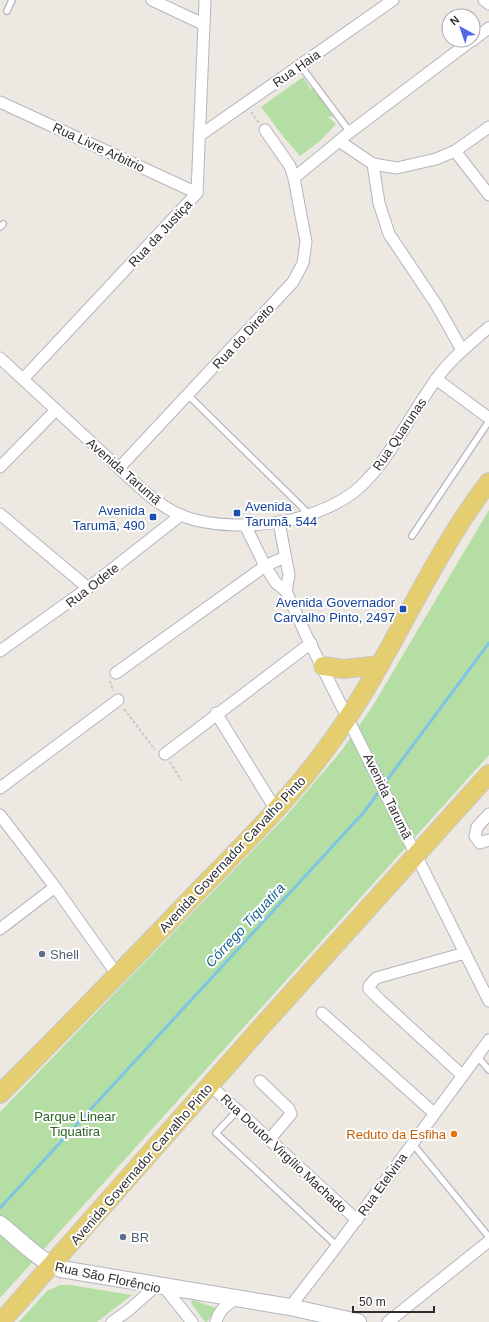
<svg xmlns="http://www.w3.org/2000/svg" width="489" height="1322" font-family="Arial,sans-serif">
	<rect width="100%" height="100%" fill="#ede8e1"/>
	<!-- grass -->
	<g fill="#b5dea4">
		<path d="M 303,77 L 311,90 L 312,85 L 334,116 L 328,117 L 336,124 L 320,141 L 300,156 L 282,135 L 261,107 Z"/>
		<path d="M 489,510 L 489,755 L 0,1298 L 0,1112 L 286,816 L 342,750 L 372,707 Z"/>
		<path d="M 60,1285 L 70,1285 L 132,1295 L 97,1322 L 19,1322 L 47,1291 Z"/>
		<path d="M 193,1300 L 216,1308 L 207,1322 L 205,1322 L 191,1303 Z"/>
	</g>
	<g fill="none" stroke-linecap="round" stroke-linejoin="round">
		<!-- stream -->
		<g stroke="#7fc4e4" stroke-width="3">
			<path d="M 384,784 L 489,643"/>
			<path d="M 0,1208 L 364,812 L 381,789"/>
		</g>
		<defs>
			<g id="lane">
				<path d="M 7,11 L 12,0"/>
				<path d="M 300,65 L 350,132"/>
				<path d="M 0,227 L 3,224"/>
				<path d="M 188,395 L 310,515"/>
				<path d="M 412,536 L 489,421"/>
				<path d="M 477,1056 L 489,1070"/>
				<path d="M 238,1110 L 216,1133 L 337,1246"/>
				<path d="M 412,1143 L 489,1237"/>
			</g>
			<g id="street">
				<path d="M 152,0 L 203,24"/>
				<path d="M 484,0 L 489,4"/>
				<path d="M 473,40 L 489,28"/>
				<path d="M 0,102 L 197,193"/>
				<path d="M 199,136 L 393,0"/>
				<path d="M 339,141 L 373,164 L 397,168 L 436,159 L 455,151 L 489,127"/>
				<path d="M 455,151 L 489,195"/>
				<path d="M 373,164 L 379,203 L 389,234 L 436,304 L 462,350"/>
				<path d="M 294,178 L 350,132 L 472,40"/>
				<path d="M 0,358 C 36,391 72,425 108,458 C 130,478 153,503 180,515 C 211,528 258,527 291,520 C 318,513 347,502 366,481 C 394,451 411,414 435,381 C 449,360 470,344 489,327"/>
				<path d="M 23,379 L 197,193 L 205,0"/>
				<path d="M 436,379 L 489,418"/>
				<path d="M 0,467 L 56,410"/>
				<path d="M 119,468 L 293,282 L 303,263 L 306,242 L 294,178 L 290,166 L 265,130"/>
				<path d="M 0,514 L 88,588"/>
				<path d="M 279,522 L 289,575 L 286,591"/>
				<path d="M 245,525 L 265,566 L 276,583 L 286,591 L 306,635 L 489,1001"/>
				<path d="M 0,651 L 88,588 L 181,515"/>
				<path d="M 116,673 L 265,566 L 285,557"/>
				<path d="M 216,713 L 276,810"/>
				<path d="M 165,754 L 311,643"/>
				<path d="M 0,788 L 118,700"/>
				<path d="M 489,814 L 477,827 L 475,836 L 480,843 L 489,840"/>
				<path d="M 0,815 L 55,887 L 118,976"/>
				<path d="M 0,929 L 55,887"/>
				<path d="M 322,1013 L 434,1113"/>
				<path d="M 462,1075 L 380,1000 L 369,989 L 369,986 L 376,978 L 465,953"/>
				<path d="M 260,1081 L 289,1109 L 291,1114 L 269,1140"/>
				<path d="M 211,1086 L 357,1220"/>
				<path d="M 164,1287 L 192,1322"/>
				<path d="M 290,1307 L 337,1246 L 489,1040"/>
				<path d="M 112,1322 L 129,1310 L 156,1286"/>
				<path d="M 216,1322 C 219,1310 226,1305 236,1299"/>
				<path d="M 388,1322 L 489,1241"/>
			</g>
			<path id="secondary" d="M 0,1224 C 19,1239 38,1260 61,1269 L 290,1307 L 358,1322"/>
			<g id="primary">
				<path d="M 323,666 L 344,669 L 380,665"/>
				<path d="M 0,1094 C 69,1025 137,955 205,884 C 249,839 294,794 331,742 C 391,660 427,562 489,482"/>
				<path d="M 1,1322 L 263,1025 L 489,774"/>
			</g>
		</defs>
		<!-- lane casing -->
		<use href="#lane" stroke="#b4b6bf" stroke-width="8"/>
		<!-- street casing -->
		<use href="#street" stroke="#b4b6bf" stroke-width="13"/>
		<!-- secondary casing -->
		<use href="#secondary" stroke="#b4b6bf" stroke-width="18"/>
		<!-- primary casing -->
		<use href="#primary" stroke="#c8c8c8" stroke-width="20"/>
		<!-- path -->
		<g stroke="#c8c8c8" stroke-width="2" stroke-dasharray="3 2" stroke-linecap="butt">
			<path d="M 251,112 L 259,123"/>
			<path d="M 110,681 L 113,691"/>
			<path d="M 124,709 L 155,750"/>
			<path d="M 170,762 L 181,780"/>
		</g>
		<!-- lane -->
		<use href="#lane" stroke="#fff" stroke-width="5.5"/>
		<!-- street -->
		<use href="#street" stroke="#fff" stroke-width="11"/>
		<!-- secondary -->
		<use href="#secondary" stroke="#fff" stroke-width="16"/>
		<!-- primary -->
		<use href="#primary" stroke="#e4ce6f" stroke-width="18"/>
	</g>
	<!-- markers -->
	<g fill="#1a4fb4" stroke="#fff" stroke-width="1.5">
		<rect x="233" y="509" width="8" height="8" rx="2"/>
		<rect x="149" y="513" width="8" height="8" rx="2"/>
		<rect x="399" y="605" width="8" height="8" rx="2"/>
	</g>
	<g fill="#5c6f8a" stroke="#fff" stroke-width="1.5">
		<circle cx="42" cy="954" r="4"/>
		<circle cx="123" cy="1237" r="4"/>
	</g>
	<circle fill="#e8710a" stroke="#fff" stroke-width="1.5" cx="454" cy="1134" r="4"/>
	<g text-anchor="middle" stroke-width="4" stroke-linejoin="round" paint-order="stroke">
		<!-- street labels -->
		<g font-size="13" fill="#2d2d2d" stroke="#fff">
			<text transform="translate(296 68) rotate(-35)" y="5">Rua Haia</text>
			<text transform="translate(99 147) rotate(25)" y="5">Rua Livre Arbitrio</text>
			<text transform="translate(160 233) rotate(-47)" y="5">Rua da Justiça</text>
			<text transform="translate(243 336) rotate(-47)" y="5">Rua do Direito</text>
			<text transform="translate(399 434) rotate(-56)" y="5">Rua Quarunas</text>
			<text transform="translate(124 471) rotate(41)" y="5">Avenida Tarumã</text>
			<text transform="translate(92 585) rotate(-38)" y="5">Rua Odete</text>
			<text transform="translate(388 796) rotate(64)" y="5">Avenida Tarumã</text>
			<text transform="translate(232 854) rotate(-47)" y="5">Avenida Governador Carvalho Pinto</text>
			<text transform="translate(284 1153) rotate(43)" y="5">Rua Doutor Virgílio Machado</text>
			<text transform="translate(141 1164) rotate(-49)" y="5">Avenida Governador Carvalho Pinto</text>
			<text transform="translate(382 1184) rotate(-54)" y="5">Rua Etelvina</text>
			<text transform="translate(108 1277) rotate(12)" y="5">Rua São Florêncio</text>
		</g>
		<!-- transit labels -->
		<g font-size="13" fill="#164399" stroke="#fff" text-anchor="end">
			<text x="245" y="511" text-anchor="start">Avenida<tspan x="245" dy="15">Tarumã, 544</tspan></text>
			<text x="145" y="515">Avenida<tspan x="145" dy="15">Tarumã, 490</tspan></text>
			<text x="395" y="607">Avenida Governador<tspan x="395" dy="15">Carvalho Pinto, 2497</tspan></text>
		</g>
		<!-- service labels -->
		<g font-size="13" fill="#4e5e75" stroke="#fff" text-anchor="start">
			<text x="50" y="959">Shell</text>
			<text x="131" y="1242">BR</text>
		</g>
		<!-- park labels -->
		<g font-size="13" fill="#2d6423" stroke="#fff">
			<text x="75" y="1121">Parque Linear<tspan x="75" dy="15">Tiquatira</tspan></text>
		</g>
		<!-- food labels -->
		<g font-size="13" fill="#c56008" stroke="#fff" text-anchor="end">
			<text x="446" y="1139">Reduto da Esfiha</text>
		</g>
		<!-- water labels -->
		<g font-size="14" font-style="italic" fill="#1b6493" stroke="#fff">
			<text transform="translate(245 925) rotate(-47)" y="5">Córrego Tiquatira</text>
		</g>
	</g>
	<!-- north arrow -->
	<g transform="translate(461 28) rotate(320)"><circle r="19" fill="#ffffff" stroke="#ababab"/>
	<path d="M0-3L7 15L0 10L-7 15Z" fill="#5267e9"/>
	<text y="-6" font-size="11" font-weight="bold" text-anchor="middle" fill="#2d2d2d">N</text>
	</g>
	<!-- scale -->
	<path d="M353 1306v6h81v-6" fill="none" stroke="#2d2d2d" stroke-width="2"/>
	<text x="359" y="1306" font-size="12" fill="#2d2d2d" stroke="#ffffff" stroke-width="3" paint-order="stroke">50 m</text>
</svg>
